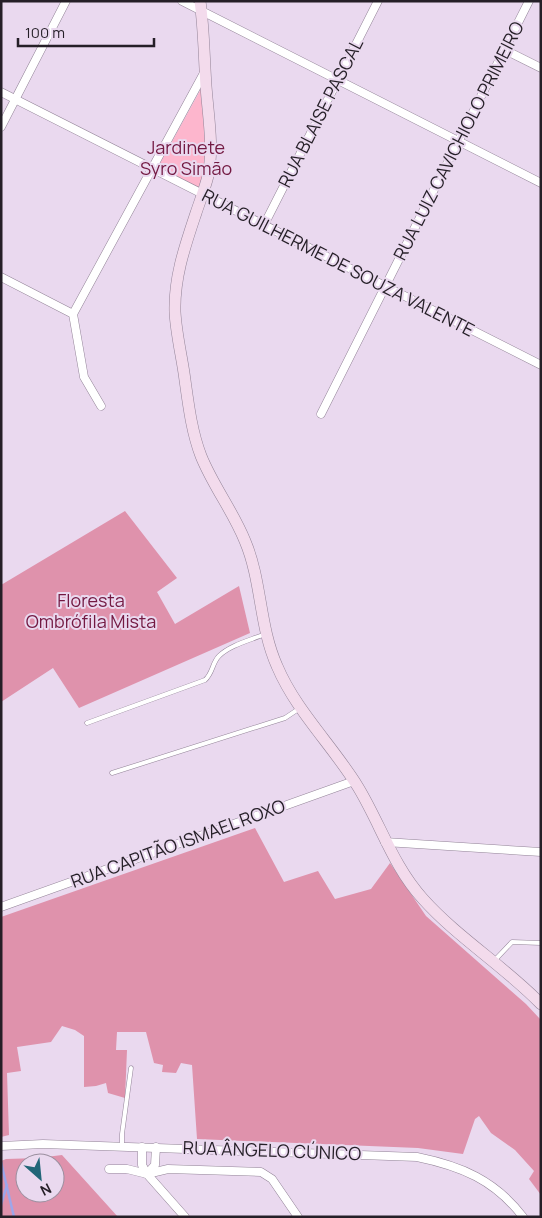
<svg xmlns="http://www.w3.org/2000/svg" width="542" height="1218" font-family="Manrope,sans-serif">
	<rect width="100%" height="100%" fill="#ead9ef"/>
	<!-- green -->
	<path fill="#fdb6cd" d="M 202,87 L 206,154 L 205,167 L 200,189 L 158,167 Z"/>
	<!-- forest -->
	<g fill="#df92ac" fill-rule="evenodd">
		<path d="M 125,511 L 177,578 L 157,592 L 175,624 L 239,586 L 250,633 L 79,708 L 53,668 L 1,702 L 1,585 Z"/>
		<path d="M 255,828 L 284,882 L 318,871 L 335,899 L 371,889 L 390,863 L 426,916 L 526,1004 L 541,1020 L 541,1195 L 529,1179 L 534,1171 L 515,1150 L 491,1133 L 479,1116 L 475,1119 L 463,1154 L 418,1148 L 197,1139 L 192,1065 L 181,1063 L 176,1073 L 162,1072 L 163,1065 L 154,1063 L 146,1032 L 117,1032 L 116,1050 L 127,1050 L 125,1098 L 108,1093 L 106,1083 L 96,1086 L 84,1087 L 84,1036 L 75,1030 L 62,1026 L 51,1042 L 17,1047 L 21,1071 L 7,1073 L 9,1135 L 1,1137 L 1,917 Z"/>
		<path d="M 62,1155 L 118,1217 L 1,1217 L 1,1161 L 6,1159 L 38,1158 ZM 25,1163 L 55,1163 L 55,1193 L 25,1193 Z"/>
	</g>
	<g fill="none" stroke-linecap="round" stroke-linejoin="round">
		<!-- stream -->
		<g stroke="#9ea6ea" stroke-width="2.5">
			<path d="M 1,1162 L 14,1217"/>
			<path d="M 1,1205 L 7,1185"/>
		</g>
		<defs>
			<g id="lane">
				<path d="M 87,723 L 205,680 C 213,673 212,663 219,656 C 230,645 251,640 265,634"/>
				<path d="M 112,773 L 285,718 L 300,708"/>
				<path d="M 494,961 L 512,942 L 541,943"/>
				<path d="M 122,1146 L 122,1134 L 131,1068"/>
			</g>
			<g id="street">
				<path d="M 182,1 L 541,183"/>
				<path d="M 505,50 L 541,68"/>
				<path d="M 1,92 L 541,365"/>
				<path d="M 1,127 L 66,1"/>
				<path d="M 264,225 L 378,1"/>
				<path d="M 1,277 L 73,314 L 84,377 L 101,406"/>
				<path d="M 73,314 L 204,73"/>
				<path d="M 321,414 L 529,1"/>
				<path d="M 385,842 L 541,852"/>
				<path d="M 1,907 L 354,781"/>
				<path d="M 1,1146 L 43,1144 L 417,1157 C 461,1166 495,1180 523,1217"/>
				<path d="M 142,1147 L 142,1165 L 147,1174 L 185,1217"/>
				<path d="M 109,1169 L 127,1169 L 147,1174 L 168,1169 L 261,1172 L 272,1179 L 298,1217"/>
				<path d="M 147,1174 L 155,1165 L 156,1147"/>
			</g>
			<path id="secondary" d="M 200,1 C 204,29 204,57 206,86 C 208,115 214,147 208,176 C 205,188 200,201 196,213 C 185,246 174,277 175,312 C 176,332 181,353 184,373 C 188,401 191,430 201,456 C 213,486 233,511 245,541 C 262,581 259,626 277,666 C 296,711 333,746 358,787 C 381,825 393,866 423,899 C 458,938 504,966 541,1004"/>
		</defs>
		<!-- lane casing -->
		<use href="#lane" stroke="#928397" stroke-width="5"/>
		<!-- street casing -->
		<use href="#street" stroke="#928397" stroke-width="9"/>
		<!-- secondary casing -->
		<use href="#secondary" stroke="#928397" stroke-width="12"/>
		<!-- lane -->
		<use href="#lane" stroke="#fff" stroke-width="4"/>
		<!-- street -->
		<use href="#street" stroke="#fff" stroke-width="8"/>
		<!-- secondary -->
		<use href="#secondary" stroke="#f3dbec" stroke-width="11"/>
	</g>
	<g text-anchor="middle" stroke-width="4" stroke-linejoin="round" paint-order="stroke">
		<!-- street labels -->
		<g font-size="18" fill="#251f27" stroke="#ead9ef">
			<text transform="translate(321 113) rotate(-63)" y="6">RUA BLAISE PASCAL</text>
			<text transform="translate(459 141) rotate(-63)" y="6">RUA LUIZ CAVICHIOLO PRIMEIRO</text>
			<text transform="translate(338 263) rotate(27)" y="6">RUA GUILHERME DE SOUZA VALENTE</text>
			<text transform="translate(178 844) rotate(-20)" y="6">RUA CAPITÃO ISMAEL ROXO</text>
			<text transform="translate(272 1151) rotate(2)" y="6">RUA ÂNGELO CÚNICO</text>
		</g>
		<!-- park labels -->
		<g font-size="18" fill="#731942" stroke="#ead9ef">
			<text x="186" y="154">Jardinete<tspan x="186" dy="21">Syro Simão</tspan></text>
			<text x="91" y="607">Floresta<tspan x="91" dy="21">Ombrófila Mista</tspan></text>
		</g>
	</g>
	<!-- border -->
	<rect width="542" height="1218" fill="none" stroke="#251f27" stroke-width="5"/>
	<!-- north arrow -->
	<g transform="translate(40 1178) rotate(153)"><circle r="24" fill="#ead9ef" stroke="#9b8f9f"/>
	<path d="M0-4L9 19L0 12L-9 19Z" fill="#226678"/>
	<text y="-8" font-size="14" font-weight="bold" text-anchor="middle" fill="#251f27">N</text>
	</g>
	<!-- scale -->
	<path d="M18 38v8h136v-8" fill="none" stroke="#251f27" stroke-width="2.5"/>
	<text x="25" y="38" font-size="15" fill="#251f27" stroke="#ead9ef" stroke-width="4" paint-order="stroke">100 m</text>
</svg>
